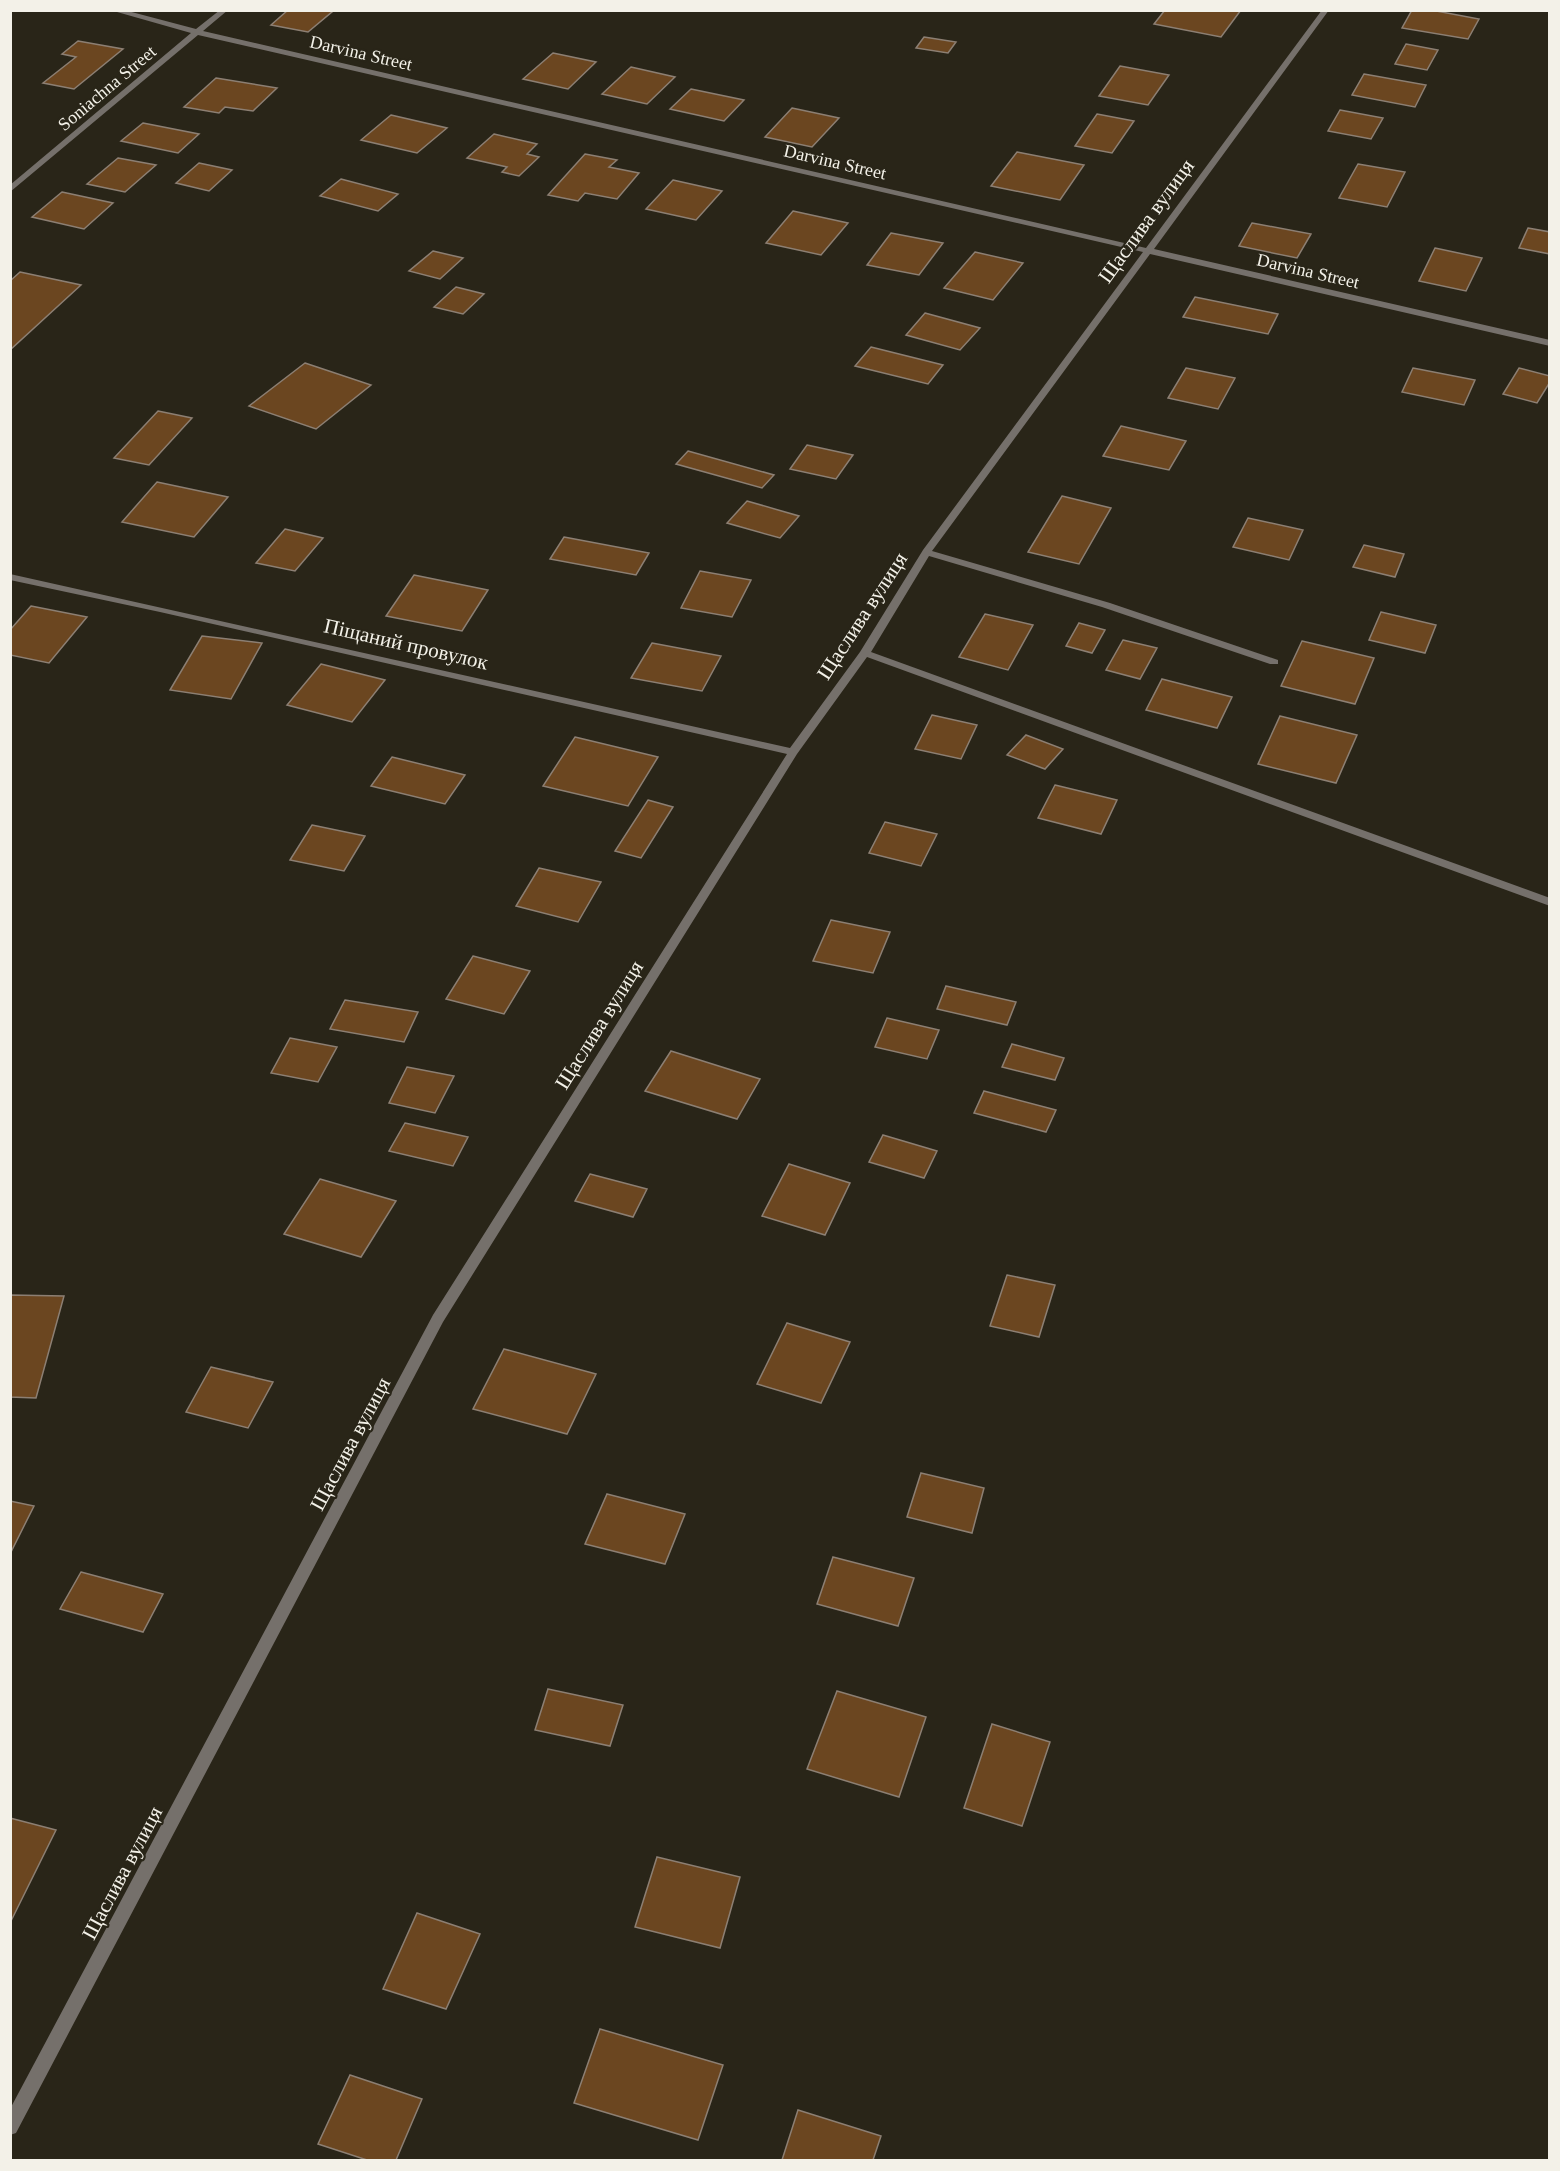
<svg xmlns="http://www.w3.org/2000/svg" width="1560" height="2171" font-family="'Times New Roman',serif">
	<rect width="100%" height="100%" fill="#292518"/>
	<!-- building -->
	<g fill="#6b4620" stroke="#8c7f73" stroke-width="1.5">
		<path d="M 288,10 L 329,10 L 333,11 L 308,32 L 271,25 Z"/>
		<path d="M 1165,10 L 1241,10 L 1221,37 L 1154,24 Z"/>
		<path d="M 1412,10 L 1431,10 L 1479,19 L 1468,39 L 1402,28 Z"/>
		<path d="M 924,37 L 956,42 L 948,53 L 916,48 Z"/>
		<path d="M 78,41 L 123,49 L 74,89 L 43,83 L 76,57 L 62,54 Z"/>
		<path d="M 1406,44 L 1438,50 L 1427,70 L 1395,64 Z"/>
		<path d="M 553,53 L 596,62 L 568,89 L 523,79 Z"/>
		<path d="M 1120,66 L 1169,75 L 1148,105 L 1099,96 Z"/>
		<path d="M 631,67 L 675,77 L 647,104 L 602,94 Z"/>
		<path d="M 1364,74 L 1426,85 L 1415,107 L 1352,95 Z"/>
		<path d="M 216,78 L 277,88 L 253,111 L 225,107 L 219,113 L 184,107 Z"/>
		<path d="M 691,89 L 744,100 L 724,121 L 670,109 Z"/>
		<path d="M 792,108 L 839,118 L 812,147 L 765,137 Z"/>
		<path d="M 1340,110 L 1383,118 L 1371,139 L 1328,131 Z"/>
		<path d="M 1097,114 L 1134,121 L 1112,153 L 1075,146 Z"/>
		<path d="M 391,115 L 447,128 L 417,153 L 361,140 Z"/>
		<path d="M 143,123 L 199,134 L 178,153 L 121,141 Z"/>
		<path d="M 494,134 L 537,144 L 527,154 L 539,157 L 519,176 L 502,172 L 507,167 L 467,158 Z"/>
		<path d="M 1017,152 L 1084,165 L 1060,200 L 991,186 Z"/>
		<path d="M 585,154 L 617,160 L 609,167 L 639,173 L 617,199 L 585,193 L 578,201 L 548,195 Z"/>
		<path d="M 118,158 L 156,165 L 125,192 L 87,184 Z"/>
		<path d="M 199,163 L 232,170 L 209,191 L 176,183 Z"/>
		<path d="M 1358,164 L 1405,172 L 1387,207 L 1339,198 Z"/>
		<path d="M 341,179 L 398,194 L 378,211 L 320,196 Z"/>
		<path d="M 673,180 L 722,191 L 696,220 L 646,209 Z"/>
		<path d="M 62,192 L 113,203 L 84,229 L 32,217 Z"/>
		<path d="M 793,211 L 848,223 L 821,255 L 766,243 Z"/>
		<path d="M 1252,223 L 1311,234 L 1297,258 L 1239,246 Z"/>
		<path d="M 1528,228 L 1550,232 L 1550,254 L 1519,248 Z"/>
		<path d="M 891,233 L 943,243 L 919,275 L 867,265 Z"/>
		<path d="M 1435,248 L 1482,258 L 1466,291 L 1419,281 Z"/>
		<path d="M 433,251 L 463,258 L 440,279 L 409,271 Z"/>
		<path d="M 975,252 L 1023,263 L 993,300 L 944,288 Z"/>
		<path d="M 20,272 L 81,285 L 10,350 L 10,281 Z"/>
		<path d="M 456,287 L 484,294 L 463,314 L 434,307 Z"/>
		<path d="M 1195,297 L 1278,314 L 1268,334 L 1183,317 Z"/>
		<path d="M 925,313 L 980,328 L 960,350 L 906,335 Z"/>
		<path d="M 871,347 L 943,365 L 928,384 L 855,366 Z"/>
		<path d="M 305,363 L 371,385 L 316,429 L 249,406 Z"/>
		<path d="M 1186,368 L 1235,378 L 1218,409 L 1168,398 Z"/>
		<path d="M 1413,368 L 1475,380 L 1464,405 L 1402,392 Z"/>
		<path d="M 1519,368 L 1550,376 L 1550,382 L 1537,403 L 1503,394 Z"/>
		<path d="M 158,411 L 192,418 L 149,465 L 114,458 Z"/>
		<path d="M 1121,426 L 1186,441 L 1169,470 L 1103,456 Z"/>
		<path d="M 807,445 L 853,455 L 836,479 L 790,469 Z"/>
		<path d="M 688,451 L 774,475 L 762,488 L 676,464 Z"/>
		<path d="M 157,482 L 228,497 L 194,537 L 122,522 Z"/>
		<path d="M 1062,496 L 1111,508 L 1079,564 L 1028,552 Z"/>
		<path d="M 747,501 L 799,516 L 780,538 L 727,523 Z"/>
		<path d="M 1248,518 L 1303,530 L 1289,560 L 1233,547 Z"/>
		<path d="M 285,529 L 323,538 L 295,571 L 256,563 Z"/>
		<path d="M 564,537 L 649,553 L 636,575 L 550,559 Z"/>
		<path d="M 1364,545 L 1404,554 L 1395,577 L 1353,567 Z"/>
		<path d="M 700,571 L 751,580 L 732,617 L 681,608 Z"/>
		<path d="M 414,575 L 488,590 L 462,631 L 386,616 Z"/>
		<path d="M 31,606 L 87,617 L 49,663 L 10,655 L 10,630 Z"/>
		<path d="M 1381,612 L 1436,625 L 1425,653 L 1369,640 Z"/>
		<path d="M 985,614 L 1033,625 L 1008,670 L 959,657 Z"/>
		<path d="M 1079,623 L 1105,630 L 1092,653 L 1066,646 Z"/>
		<path d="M 202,636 L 262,643 L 231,699 L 170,690 Z"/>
		<path d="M 1123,640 L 1157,648 L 1140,679 L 1106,670 Z"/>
		<path d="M 1302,641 L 1374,658 L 1355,704 L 1281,686 Z"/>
		<path d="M 652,643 L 721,656 L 702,691 L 631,678 Z"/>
		<path d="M 321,664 L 385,680 L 352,722 L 287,705 Z"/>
		<path d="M 1162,679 L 1232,697 L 1217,728 L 1146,710 Z"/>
		<path d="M 932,715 L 977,725 L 961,759 L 915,749 Z"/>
		<path d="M 1280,716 L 1357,735 L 1336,783 L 1258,764 Z"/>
		<path d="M 1026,735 L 1063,749 L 1045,769 L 1007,755 Z"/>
		<path d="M 575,737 L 658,757 L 628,806 L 543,786 Z"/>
		<path d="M 392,757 L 465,775 L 445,804 L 371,786 Z"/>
		<path d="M 1055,785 L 1117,800 L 1101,834 L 1038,818 Z"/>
		<path d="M 648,800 L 673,807 L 641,858 L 615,851 Z"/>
		<path d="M 885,822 L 937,834 L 921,866 L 869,853 Z"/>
		<path d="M 312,825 L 365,836 L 344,871 L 290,860 Z"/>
		<path d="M 539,868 L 601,882 L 578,922 L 516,906 Z"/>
		<path d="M 831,920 L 890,932 L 873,973 L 813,961 Z"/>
		<path d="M 473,956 L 530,971 L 504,1014 L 446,999 Z"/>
		<path d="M 946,986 L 1016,1002 L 1007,1025 L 937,1009 Z"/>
		<path d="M 345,1000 L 418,1012 L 404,1042 L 330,1029 Z"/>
		<path d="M 887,1018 L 939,1030 L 927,1059 L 875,1047 Z"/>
		<path d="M 290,1038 L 337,1047 L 318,1082 L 271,1073 Z"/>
		<path d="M 1012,1044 L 1064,1058 L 1055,1080 L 1002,1067 Z"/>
		<path d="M 671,1051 L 760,1079 L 737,1119 L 645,1091 Z"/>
		<path d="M 407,1067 L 454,1076 L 435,1113 L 389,1103 Z"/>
		<path d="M 984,1091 L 1056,1110 L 1046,1132 L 974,1113 Z"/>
		<path d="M 405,1123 L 468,1137 L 453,1166 L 389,1151 Z"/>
		<path d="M 883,1135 L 937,1151 L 924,1178 L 869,1162 Z"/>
		<path d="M 789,1164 L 850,1183 L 825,1235 L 762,1216 Z"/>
		<path d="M 590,1174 L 647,1189 L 633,1217 L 575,1201 Z"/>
		<path d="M 320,1179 L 396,1201 L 361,1257 L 284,1234 Z"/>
		<path d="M 1007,1275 L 1055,1285 L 1039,1337 L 990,1326 Z"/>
		<path d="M 10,1295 L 64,1296 L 36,1398 L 10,1397 Z"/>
		<path d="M 787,1323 L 850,1342 L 821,1403 L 757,1384 Z"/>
		<path d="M 504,1349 L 596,1374 L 567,1434 L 473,1409 Z"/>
		<path d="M 211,1367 L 273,1382 L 248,1428 L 186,1412 Z"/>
		<path d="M 921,1473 L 984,1488 L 972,1533 L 907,1517 Z"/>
		<path d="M 607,1494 L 685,1514 L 665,1564 L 585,1544 Z"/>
		<path d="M 10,1501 L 34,1506 L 11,1552 L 10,1552 Z"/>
		<path d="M 833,1557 L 914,1578 L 898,1626 L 817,1604 Z"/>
		<path d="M 81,1572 L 163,1594 L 143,1632 L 60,1609 Z"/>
		<path d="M 548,1689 L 623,1705 L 610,1746 L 535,1730 Z"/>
		<path d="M 837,1691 L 926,1717 L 899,1797 L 807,1769 Z"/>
		<path d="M 992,1724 L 1050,1742 L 1022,1826 L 964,1808 Z"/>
		<path d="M 10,1818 L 56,1830 L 10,1923 Z"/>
		<path d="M 657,1857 L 740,1877 L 720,1948 L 635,1927 Z"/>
		<path d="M 417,1913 L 480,1934 L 446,2009 L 383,1989 Z"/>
		<path d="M 600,2029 L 723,2065 L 698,2140 L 574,2103 Z"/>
		<path d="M 350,2075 L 422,2099 L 396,2160 L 367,2160 L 318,2144 Z"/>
		<path d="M 798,2110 L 881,2136 L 873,2160 L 782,2160 Z"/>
	</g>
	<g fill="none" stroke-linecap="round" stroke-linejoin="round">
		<!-- minor -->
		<path fill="#75706b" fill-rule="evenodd" d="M 110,10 L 124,10 L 196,29 L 220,10 L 228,10 L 203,31 L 1146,248 L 1322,10 L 1329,10 L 1154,249 L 1550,340 L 1550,346 L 1150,254 L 932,551 L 1110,603 L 1278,660 L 1278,664 L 1270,664 L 1102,607 L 929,556 L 871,652 L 1550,898 L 1550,906 L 867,657 L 797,754 L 443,1322 L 16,2133 L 10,2135 L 10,2109 L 433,1315 L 787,754 L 160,612 L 10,580 L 10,574 L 790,748 L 860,652 L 923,550 L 1143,252 L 198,35 L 10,192 L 10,185 L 191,33 Z"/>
	</g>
	<g text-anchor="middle" stroke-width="4.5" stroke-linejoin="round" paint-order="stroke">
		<!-- far-street labels -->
		<g font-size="18" fill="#f3f1e8" stroke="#292518">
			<text transform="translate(361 53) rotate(13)" y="6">Darvina Street</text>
			<text transform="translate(107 88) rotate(-40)" y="6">Soniachna Street</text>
			<text transform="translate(835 162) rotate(13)" y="6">Darvina Street</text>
			<text transform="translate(1308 271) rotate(13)" y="6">Darvina Street</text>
		</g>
		<!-- street labels -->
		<g font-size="21" fill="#f3f1e8" stroke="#292518">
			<text transform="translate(1146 221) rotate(-54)" y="7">Щаслива вулиця</text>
			<text transform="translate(862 616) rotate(-57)" y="7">Щаслива вулиця</text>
			<text transform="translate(406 644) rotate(13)" y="7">Піщаний провулок</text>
			<text transform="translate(599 1025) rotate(-58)" y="7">Щаслива вулиця</text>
			<text transform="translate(350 1444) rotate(-62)" y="7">Щаслива вулиця</text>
			<text transform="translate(122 1873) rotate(-62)" y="7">Щаслива вулиця</text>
		</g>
	</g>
	<!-- border -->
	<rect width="1560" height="2171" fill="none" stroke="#f3f1e8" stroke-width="24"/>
</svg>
